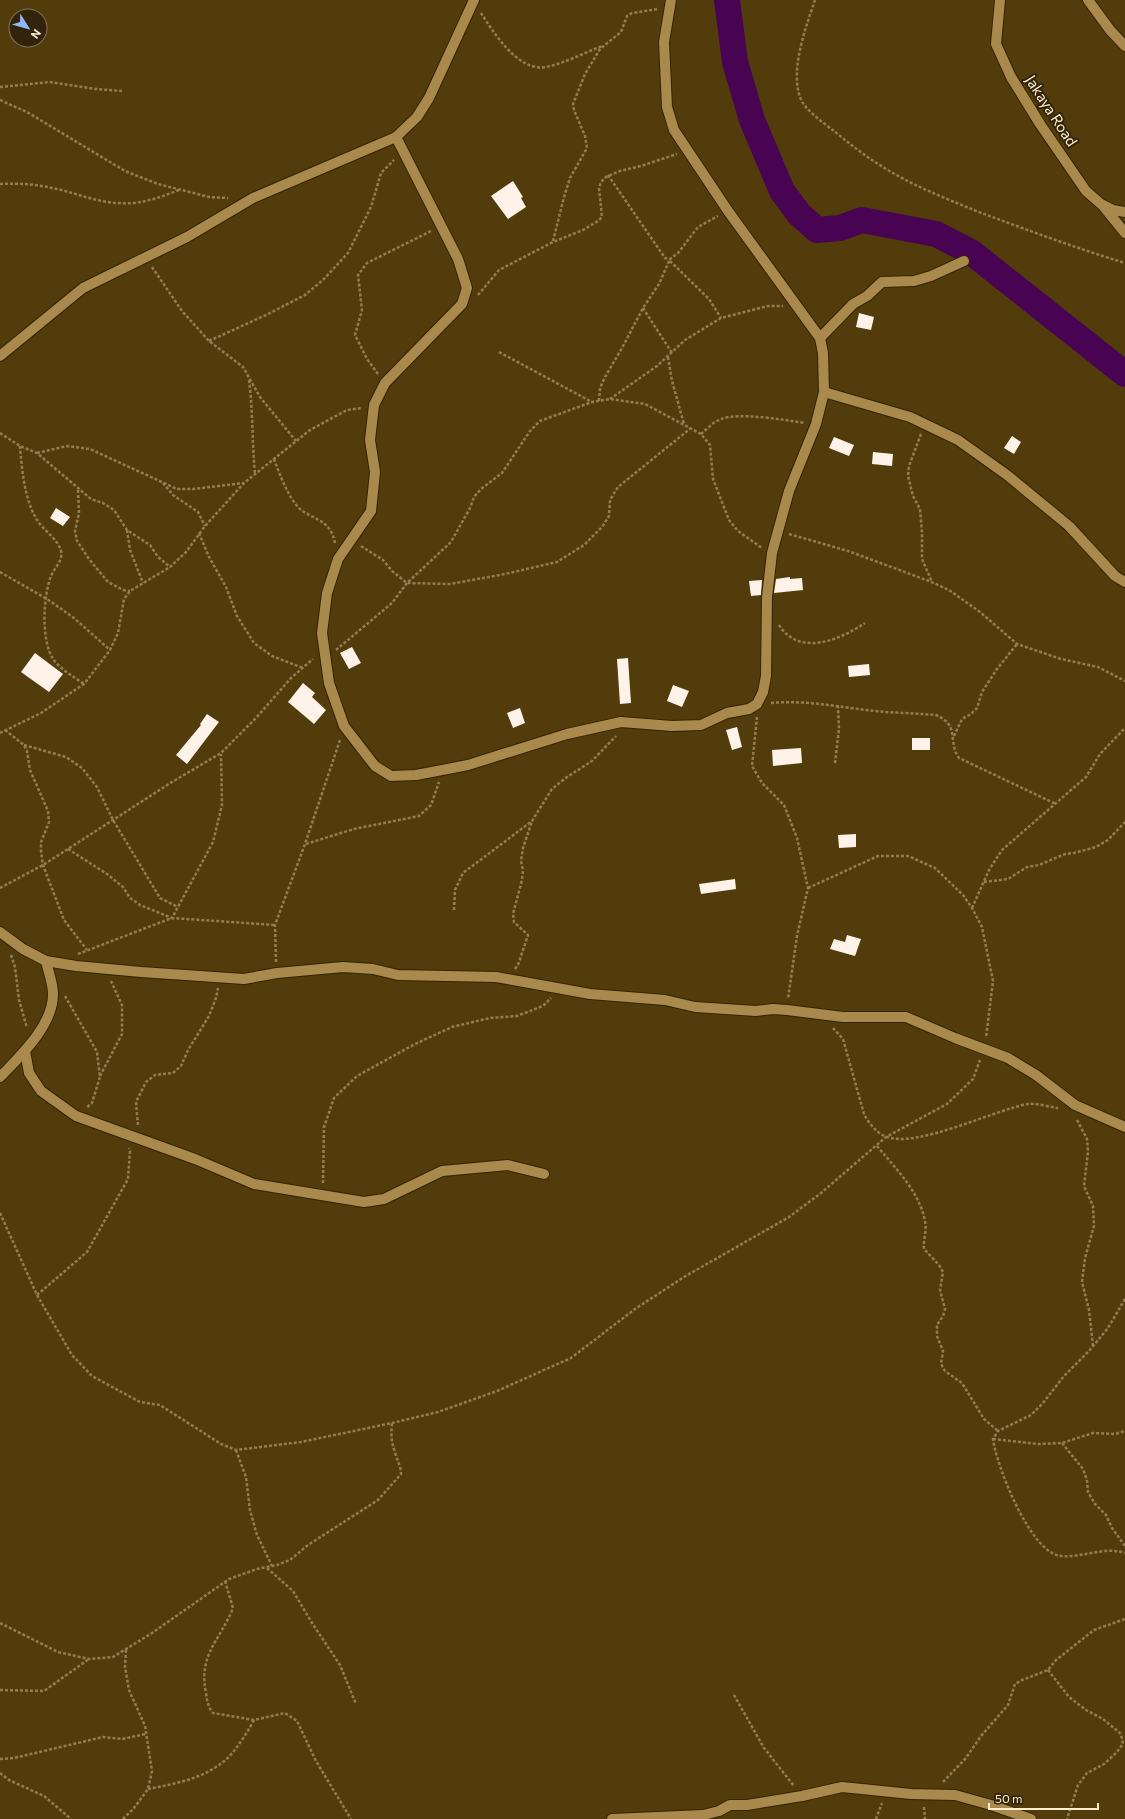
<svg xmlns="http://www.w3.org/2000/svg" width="1125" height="1819" font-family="Commissioner,sans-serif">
	<rect width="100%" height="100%" fill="#533c0b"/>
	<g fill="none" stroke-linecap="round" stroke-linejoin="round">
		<!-- river -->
		<path stroke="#480353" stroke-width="26" d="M 727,0 L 735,62 L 752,120 L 782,191 L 799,214 L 817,230 L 840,228 L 862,220 L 936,234 L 971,252 L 1125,374"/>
	</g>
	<!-- building -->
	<g fill="#fef2e9">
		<path d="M 513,181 L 523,197 L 521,198 L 526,207 L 508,219 L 491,196 Z"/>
		<path d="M 859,313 L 874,317 L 871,330 L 856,327 Z"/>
		<path d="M 1012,436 L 1021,442 L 1014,454 L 1004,448 Z"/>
		<path d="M 834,437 L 854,445 L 849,456 L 829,448 Z"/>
		<path d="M 873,452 L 893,454 L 892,466 L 872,464 Z"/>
		<path d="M 56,508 L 70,517 L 63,526 L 50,518 Z"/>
		<path d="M 790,577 L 790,579 L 802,578 L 803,590 L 774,593 L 776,579 Z"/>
		<path d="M 762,580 L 761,595 L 751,596 L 749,581 Z"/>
		<path d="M 352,647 L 361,663 L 349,669 L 340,653 Z"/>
		<path d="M 35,653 L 63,674 L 49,692 L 21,672 Z"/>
		<path d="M 628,658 L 631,703 L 620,704 L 617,659 Z"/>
		<path d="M 869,664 L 870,675 L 849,677 L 848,666 Z"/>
		<path d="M 303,683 L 315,693 L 312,697 L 326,710 L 314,724 L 288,702 Z"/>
		<path d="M 673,685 L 689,691 L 682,707 L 667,701 Z"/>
		<path d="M 520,708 L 525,723 L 513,728 L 507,713 Z"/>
		<path d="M 207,714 L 219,722 L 187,764 L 176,755 L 201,725 L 200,724 Z"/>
		<path d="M 737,727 L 742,747 L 732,750 L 726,730 Z"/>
		<rect x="912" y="738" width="18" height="12"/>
		<path d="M 801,748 L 802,763 L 773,766 L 772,750 Z"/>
		<path d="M 856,834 L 856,847 L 839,848 L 838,835 Z"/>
		<path d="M 735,879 L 736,889 L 701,894 L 699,884 Z"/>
		<path d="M 847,935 L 861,939 L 855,956 L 830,949 L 834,939 L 845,942 Z"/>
	</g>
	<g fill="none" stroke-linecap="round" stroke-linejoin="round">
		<defs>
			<g id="minor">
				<path d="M 1000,0 L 996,44 L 1011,77 L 1040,124 L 1086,191 L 1101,204 L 1113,210 L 1125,212"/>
				<path d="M 1088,0 L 1110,30 L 1125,46"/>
				<path d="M 396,137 L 458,259 L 467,288 L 462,304 L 385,383 L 374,405 L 370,440 L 375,472 L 371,511 L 338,559 L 327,593 L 322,633 L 329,683 L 344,726 L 375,766 L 391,776 L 416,775 L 468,765 L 567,734 L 621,722 L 672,726 L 701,725 L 727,713 L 749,709 L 757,704 L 763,692 L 766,676 L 767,597 L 772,553 L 789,491 L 816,424 L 824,392 L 823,353 L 820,338 L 728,211 L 674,130 L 667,107 L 664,42 L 671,0"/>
				<path d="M 1104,207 L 1125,233"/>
				<path d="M 820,338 L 853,304 L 867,296 L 882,282 L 914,281 L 931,276 L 964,261"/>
				<path d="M 0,356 L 83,288 L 187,237 L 253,198 L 396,137 L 417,117 L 429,98 L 474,0"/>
				<path d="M 824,392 L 910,417 L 958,440 L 1007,475 L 1069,526 L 1115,576 L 1125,582"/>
				<path d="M 0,932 L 23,949 L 46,961 L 76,966 L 141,972 L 244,979 L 277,973 L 343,967 L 373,969 L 398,975 L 496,977 L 590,994 L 665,1000 L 695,1007 L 756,1011 L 773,1009 L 787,1010 L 843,1017 L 906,1017 L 955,1038 L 1008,1058 L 1036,1075 L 1075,1105 L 1125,1127"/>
				<path d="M 25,1051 L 29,1073 L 41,1091 L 76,1116 L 195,1159 L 254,1184 L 364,1202 L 384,1199 L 442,1171 L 508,1165 L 544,1174"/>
				<path d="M 0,1077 C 20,1056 53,1026 53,994 C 53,983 48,971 46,961"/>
				<path d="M 612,1819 L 703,1815 L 719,1811 L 730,1805 L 747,1805 L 802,1796 L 842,1787 L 911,1794 L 955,1795 L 991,1805 L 1031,1819"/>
			</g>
		</defs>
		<!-- minor casing -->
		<use href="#minor" stroke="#342403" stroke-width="12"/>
		<!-- path -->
		<g stroke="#937e54" stroke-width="2.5" stroke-dasharray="3 2" stroke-linecap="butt">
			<path d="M 815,0 C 806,27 790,69 800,97 C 804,110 824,123 834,131 C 850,144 866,157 883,167 C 913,186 947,199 979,212 C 1027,230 1076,248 1125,263"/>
			<path d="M 481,13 C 494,33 518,72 546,67 C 565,63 584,53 602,46"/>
			<path d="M 0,87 L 49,82 L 96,89 L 122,91"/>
			<path d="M 0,100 L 27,112 L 125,171 L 158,184 L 209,197 L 228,198"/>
			<path d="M 608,175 L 665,258 L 670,259 L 678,253 L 698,227 L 718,216"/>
			<path d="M 0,184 C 17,183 35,184 52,188 C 74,192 95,202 117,203 C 139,205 159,198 179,190"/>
			<path d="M 553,241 L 564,197 L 570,178 L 587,148 L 585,136 L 574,110 L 573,104 L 585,74 L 600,49 L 621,32 L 627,16 L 632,13 L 658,9"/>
			<path d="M 670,261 L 709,299 L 721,318"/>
			<path d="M 152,267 L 182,311 L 209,341 L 243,367 L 260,397 L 296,441"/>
			<path d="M 478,295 L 499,270 L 553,242 L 583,230 L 598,221 L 602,217 L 599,188 L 601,182 L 606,177 L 620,171 L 641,166 L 677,154"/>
			<path d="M 643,308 L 672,353"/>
			<path d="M 209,341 L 268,314 L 305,295 L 323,280 L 348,253 L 371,207 L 381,173 L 394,160"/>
			<path d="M 499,352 L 592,402"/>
			<path d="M 668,357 L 672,381 L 684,424"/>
			<path d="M 378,374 L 367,359 L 355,335 L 362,310 L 358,275 L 367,263 L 431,231"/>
			<path d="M 249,380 C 253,411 252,442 255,474"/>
			<path d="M 610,399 L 657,366 L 685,340 L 721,318 L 768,306 L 783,306"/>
			<path d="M 599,401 L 600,388 L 605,377 L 622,348 L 643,308 L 659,284 L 670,259"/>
			<path d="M 0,433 L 20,446 L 37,453 L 91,499 L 103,503 L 114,510 L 127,530 L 150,545 L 158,557 L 170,567"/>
			<path d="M 701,434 C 707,429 713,422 721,419 C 739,412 785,420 805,423"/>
			<path d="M 921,434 L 909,466 L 908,476 L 913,496 L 920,509 L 922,532 L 922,559 L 932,582"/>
			<path d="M 20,446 C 22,470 24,498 37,520 C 43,530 58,539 61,551 C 63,561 55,567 51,576 C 43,597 41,640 53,659 C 60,669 74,677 84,684"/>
			<path d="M 37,453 L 67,446 L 90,449 L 177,489 L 193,489 L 244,483"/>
			<path d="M 274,459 C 280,475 286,492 297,506 C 311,521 330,517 335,543"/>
			<path d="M 163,483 L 173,495 L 198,512 L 205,526"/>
			<path d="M 78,490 L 79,513 L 75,531 L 77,541 L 89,559 L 108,582 L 123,590 L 130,591"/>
			<path d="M 127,530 L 130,550 L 143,583"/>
			<path d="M 199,533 L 209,557 L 226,587 L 237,616 L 254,643 L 272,656 L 303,668"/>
			<path d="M 789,534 L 848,551 L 929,581 L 949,590 L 980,612 L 1017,644 L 1061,659 L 1098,667 L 1125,681"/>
			<path d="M 361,546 L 383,560 L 392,571 L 407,583 L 450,584 L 505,574 L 557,562 L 584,545 L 602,527 L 609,516 L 610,500 L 618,487 L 691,428"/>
			<path d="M 0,572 L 47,599 L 74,618 L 110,650"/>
			<path d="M 779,625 C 799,657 840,640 865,623"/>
			<path d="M 336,650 L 392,603 L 407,583 L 451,542 L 470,508 L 474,497 L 481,489 L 502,473 L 530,431 L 540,421 L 592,402 L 610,399 L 645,404 L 701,434 L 710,445 L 713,479 L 729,520 L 738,531 L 762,548"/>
			<path d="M 771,703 C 803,700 834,706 866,710 C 889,713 913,713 936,715 C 961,726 947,741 959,758 L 1056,804"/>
			<path d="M 757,717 L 752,766 L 762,783 L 784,805 L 797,838 L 808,888 L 797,936 L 788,999"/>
			<path d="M 5,730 L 24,745 L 27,751 L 30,770 L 48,811 L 49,822 L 41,842 L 41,851 L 43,865 L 64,920 L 87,950"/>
			<path d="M 0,733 L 41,713 L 84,684 L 110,650 L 118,633 L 124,599 L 130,591 L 170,567 L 186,552 L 205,526 L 244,483 L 310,430 L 347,410 L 362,408"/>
			<path d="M 954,736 L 962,719 L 971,714 L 977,708 L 982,692 L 997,669 L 1017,644"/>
			<path d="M 24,745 L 66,757 L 82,768 L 97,787 L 113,820 L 160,898 L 178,907"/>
			<path d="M 835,763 L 839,729 L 838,706"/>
			<path d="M 306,844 L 354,829 L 419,816 L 431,805 L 439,782"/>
			<path d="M 68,849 L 107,874 L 123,887 L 130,898 L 140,905 L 172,918 L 213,842 L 222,805 L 221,754"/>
			<path d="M 984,882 L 1008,879 L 1027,867 L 1039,865 L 1065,854 L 1074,853 L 1096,847 L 1108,840 L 1125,822"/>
			<path d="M 0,888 L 43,865 L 172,782 L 221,753 L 256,718 L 291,678 L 313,659"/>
			<path d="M 808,888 L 878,856 L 908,856 L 935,868 L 963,895 L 972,908 L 982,927 L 993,981 L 986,1038"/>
			<path d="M 972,908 L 989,870 L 1002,850 L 1086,777 L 1100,754 L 1125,728"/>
			<path d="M 454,910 L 455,890 L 463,873 L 532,821 L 552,789 L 567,777 L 592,761 L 616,736"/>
			<path d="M 78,954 L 172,918 L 275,925"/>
			<path d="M 11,955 L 15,967 L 19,1000 L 27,1028"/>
			<path d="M 276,962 L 275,925 L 305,844 L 340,740"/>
			<path d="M 515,969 L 518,965 L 528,935 L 514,922 L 513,914 L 522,880 L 523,870 L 521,861 L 523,848 L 532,821"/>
			<path d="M 65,996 L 97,1052 L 100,1077 L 92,1103 L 86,1108"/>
			<path d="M 833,1028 L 843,1039 L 864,1114 C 868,1122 877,1134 887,1137 C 918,1148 994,1110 1028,1104 C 1037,1103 1049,1107 1058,1108"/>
			<path d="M 100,1076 L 122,1034 L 122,1005 L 111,981"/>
			<path d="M 1077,1120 L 1087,1139 L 1088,1152 L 1084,1186 L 1093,1206 L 1094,1226 L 1085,1258 L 1082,1282 L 1089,1310 L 1093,1346"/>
			<path d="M 138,1125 L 136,1102 L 146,1082 L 155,1075 L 173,1073 L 181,1066 L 188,1050 L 209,1016 L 216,998 L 218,988"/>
			<path d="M 877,1146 C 896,1169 919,1191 925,1221 C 927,1231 923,1240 924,1249 L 939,1265 L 943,1272 L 940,1290 L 945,1309 L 943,1316 L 937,1325 L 937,1336 L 943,1351 L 941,1364 L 945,1371 L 962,1383 L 984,1419 L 998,1431"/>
			<path d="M 323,1183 L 324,1127 L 334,1098 L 357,1076 L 415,1044 L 452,1027 L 490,1018 L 517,1016 L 543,1006 L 551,998"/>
			<path d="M 0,1213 L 37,1295 L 72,1355 L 92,1376 L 140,1402 L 160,1405 L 221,1444 L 236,1450 L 301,1442 L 392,1423 L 438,1412 L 497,1391 L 571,1358 L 635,1309 L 684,1277 L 789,1217 L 821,1193 L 886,1137 L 947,1104 L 973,1079 L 980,1060"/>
			<path d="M 37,1295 L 87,1252 L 128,1179 L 130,1151 L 129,1148"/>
			<path d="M 1125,1299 L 1108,1328 L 1089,1351 L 1064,1376 L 1043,1403 L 1031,1415 L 998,1431 L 993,1439 C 996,1465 1031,1554 1061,1556 C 1083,1558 1104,1546 1125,1553"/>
			<path d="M 993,1439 L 1038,1444 L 1062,1443 L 1093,1433 L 1115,1434 L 1125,1431"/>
			<path d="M 1062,1443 L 1083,1469 L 1087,1480 L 1088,1492 L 1095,1504 L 1106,1515 L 1112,1528 L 1125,1546"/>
			<path d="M 236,1450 L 246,1477 L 250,1510 L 257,1535 L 272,1566"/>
			<path d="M 267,1568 L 293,1591 L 312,1623 L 340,1665 L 356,1704"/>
			<path d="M 225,1581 L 233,1608 C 220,1641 198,1654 206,1693 C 207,1701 208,1707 213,1713 L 254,1720 L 285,1713 L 297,1721 L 316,1761 L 351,1819"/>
			<path d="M 0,1623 L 58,1652 L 89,1659 L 113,1657 L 152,1633 L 229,1579 L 257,1569 L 277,1565 L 290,1560 L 308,1545 L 378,1500 L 401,1474 C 401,1466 397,1460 395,1452 C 391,1442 391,1434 392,1423"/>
			<path d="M 1048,1670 L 1069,1697 L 1086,1710 L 1103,1719 L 1121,1734 L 1123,1744 L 1116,1753 L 1104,1764 L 1087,1773 L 1078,1785 L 1067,1819"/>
			<path d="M 0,1690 L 44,1691 L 89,1659"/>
			<path d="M 734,1695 L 764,1748 L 794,1786"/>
			<path d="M 0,1759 L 14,1758 L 103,1737 L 122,1739 L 146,1734"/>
			<path d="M 0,1773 L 9,1780 L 44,1796 L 71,1819"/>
			<path d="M 943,1782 L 966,1758 L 981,1736 L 1008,1705 L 1015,1684 L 1022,1680 L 1048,1670 L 1056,1660 L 1094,1630 L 1125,1619"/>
			<path d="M 148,1789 C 179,1783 213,1777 234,1751 C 241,1742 248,1731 254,1720"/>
			<path d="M 924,1807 L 925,1819"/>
			<path d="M 123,1819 L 134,1808 L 148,1789 L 152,1771 L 145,1726 L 129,1690 L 125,1667 L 126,1649"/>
			<path d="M 876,1819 L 882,1803"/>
		</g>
		<!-- minor -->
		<use href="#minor" stroke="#aa894d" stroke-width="10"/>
	</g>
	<g text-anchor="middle" stroke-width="4" stroke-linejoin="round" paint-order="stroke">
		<!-- street labels -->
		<g font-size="15" fill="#ffedcf" stroke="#32240b">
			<text transform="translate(1051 111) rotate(57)" y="5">Jakaya Road</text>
		</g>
	</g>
	<!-- north arrow -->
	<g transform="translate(28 28) rotate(127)"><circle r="19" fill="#32240b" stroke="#847459"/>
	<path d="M0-3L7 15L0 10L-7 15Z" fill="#90b8fd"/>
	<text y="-6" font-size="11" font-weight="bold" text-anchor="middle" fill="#ffedcf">N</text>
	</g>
	<!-- scale -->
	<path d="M989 1803v6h109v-6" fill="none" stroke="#ffedcf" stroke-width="2"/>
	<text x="995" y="1803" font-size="12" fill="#ffedcf" stroke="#32240b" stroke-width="3" paint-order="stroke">50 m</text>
</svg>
